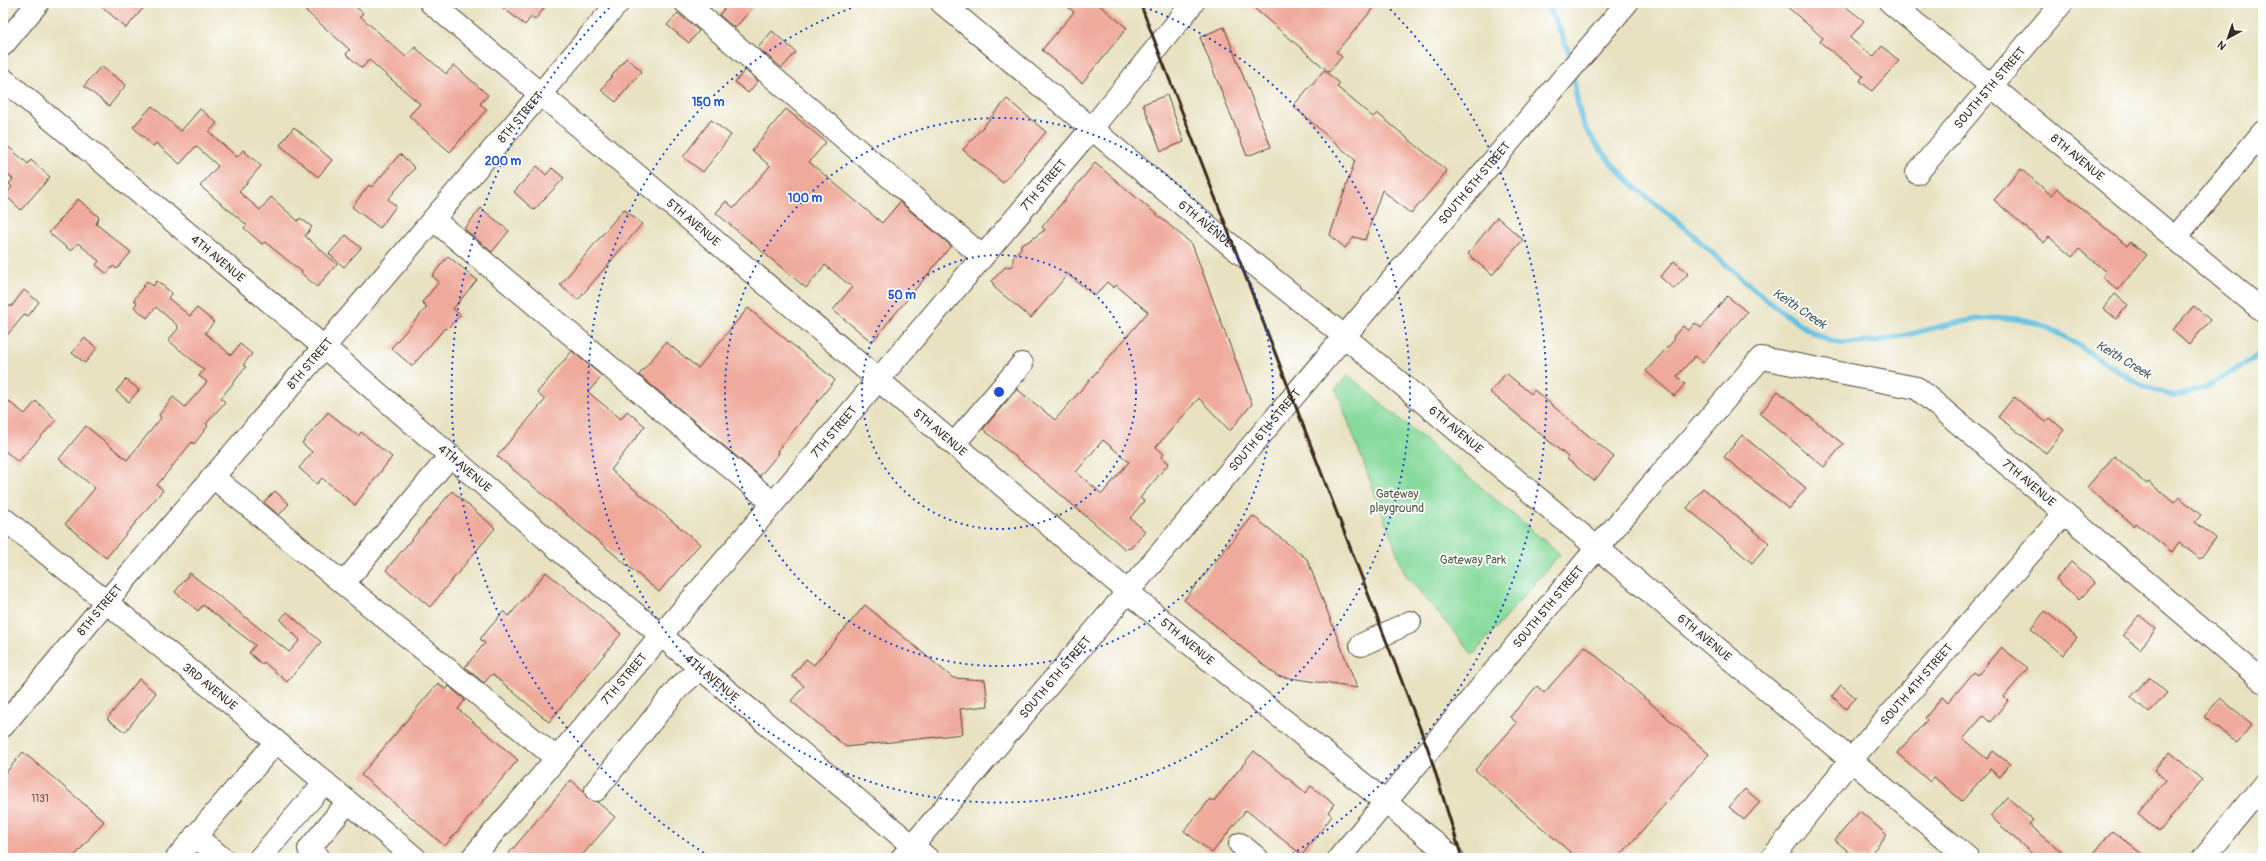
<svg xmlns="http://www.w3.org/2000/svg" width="2266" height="861" font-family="Pangolin,sans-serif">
	<rect width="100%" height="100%" fill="#fff"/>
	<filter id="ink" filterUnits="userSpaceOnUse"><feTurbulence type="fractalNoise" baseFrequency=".025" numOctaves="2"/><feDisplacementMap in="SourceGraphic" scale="8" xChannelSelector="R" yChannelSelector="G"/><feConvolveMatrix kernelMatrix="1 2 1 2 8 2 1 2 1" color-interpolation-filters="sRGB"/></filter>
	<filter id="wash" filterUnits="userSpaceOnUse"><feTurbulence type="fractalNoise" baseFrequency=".012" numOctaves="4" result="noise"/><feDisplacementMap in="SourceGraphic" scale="16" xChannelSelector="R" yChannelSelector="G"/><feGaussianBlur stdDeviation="0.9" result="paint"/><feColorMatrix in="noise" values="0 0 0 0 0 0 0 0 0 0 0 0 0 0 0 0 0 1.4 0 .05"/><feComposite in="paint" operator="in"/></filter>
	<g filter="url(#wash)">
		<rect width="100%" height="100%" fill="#e8e2c1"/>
		<!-- green -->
		<path fill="#86da9c" stroke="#60825d" d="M 1348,375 L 1560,554 L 1473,655 L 1405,574 L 1336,389 Z"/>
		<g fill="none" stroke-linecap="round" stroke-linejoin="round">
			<!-- stream -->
			<g stroke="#60c0df" stroke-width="5.5">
				<path d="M 1546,3 L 1559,28 L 1572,61"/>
				<path d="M 1573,76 C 1575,88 1579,119 1586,129 C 1597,146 1615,168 1630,182 C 1646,197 1665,211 1682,225 C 1711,251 1806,342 1841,343 C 1904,346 1965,307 2029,321 C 2071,330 2144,401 2180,395 C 2211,390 2236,368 2263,353"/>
			</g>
		</g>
		<g id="blocks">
			<!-- building -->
			<g fill="#efaa9b" fill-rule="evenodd">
				<path d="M 98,3 L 148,3 L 126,28 Z"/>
				<path d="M 297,3 L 351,3 L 363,13 L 360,16 L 406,57 L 415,47 L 446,74 L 454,65 L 488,95 L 480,104 L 487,109 L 450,152 L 409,116 L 420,104 L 369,60 L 362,68 L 346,54 L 350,50 Z"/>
				<path d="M 497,3 L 548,3 L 535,20 L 531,17 L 525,25 Z"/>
				<path d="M 729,3 L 757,3 L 735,28 L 719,15 Z"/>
				<path d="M 1063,3 L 1097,3 L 1127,28 L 1082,83 L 1042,50 L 1074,12 Z"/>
				<path d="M 1248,3 L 1378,3 L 1336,52 L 1342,57 L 1329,72 Z"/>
				<path d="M 1783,3 L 1841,3 L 1864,21 L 1850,38 L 1873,57 L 1882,46 L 1899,61 L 1872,91 L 1860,81 L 1863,76 L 1820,42 L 1823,38 Z"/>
				<path d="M 678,13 L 699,31 L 689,43 L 667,25 Z"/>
				<path d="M 1224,27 L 1271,147 L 1247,156 L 1200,37 Z"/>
				<path d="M 772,31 L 796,52 L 782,68 L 758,48 Z"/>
				<path d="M 626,58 L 642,71 L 616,102 L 601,90 Z"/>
				<path d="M 101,66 L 126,85 L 109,106 L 84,86 Z"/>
				<path d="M 745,70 L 758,81 L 748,93 L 735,82 Z"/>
				<path d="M 1324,70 L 1340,84 L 1337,87 L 1373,117 L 1377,113 L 1447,171 L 1411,214 L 1382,190 L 1365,240 L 1354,237 L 1345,248 L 1330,235 L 1355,160 L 1293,106 Z"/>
				<path d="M 1167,95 L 1184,142 L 1161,151 L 1143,104 Z"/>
				<path d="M 1007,99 L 1046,132 L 1003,183 L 963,150 Z"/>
				<path d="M 152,106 L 181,131 L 200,109 L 217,123 L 209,132 L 237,157 L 243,150 L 261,166 L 239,192 L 260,210 L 271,197 L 298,221 L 300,218 L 312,227 L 305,236 L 337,264 L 317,287 L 301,273 L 302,272 L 265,242 L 262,244 L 244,228 L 247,225 L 200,186 L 218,166 L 196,146 L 180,164 L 156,143 L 153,146 L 133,127 Z"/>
				<path d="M 786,109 L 826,142 L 809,162 L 882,223 L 900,202 L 951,246 L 872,342 L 833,310 L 852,287 L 825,265 L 806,288 L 716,213 L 726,201 L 734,208 L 770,166 L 752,150 Z"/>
				<path d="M 711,120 L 731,135 L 703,172 L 683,157 Z"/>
				<path d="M 294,127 L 332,160 L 318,177 L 280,145 Z"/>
				<path d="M 3,142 L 28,164 L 31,160 L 50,177 L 21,210 L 5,195 L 12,187 L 9,184 L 13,179 L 3,170 Z"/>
				<path d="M 400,154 L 415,168 L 388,199 L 396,206 L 380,228 L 352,207 L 369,185 L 372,187 Z"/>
				<path d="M 1095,163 L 1192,244 L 1252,404 L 1230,431 L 1199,398 L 1156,447 L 1164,454 L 1161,457 L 1169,463 L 1140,498 L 1144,501 L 1130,518 L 1145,531 L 1131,548 L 1125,549 L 983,429 L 1017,389 L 1055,420 L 1148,312 L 1116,285 L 1114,288 L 1107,282 L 1095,296 L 1068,274 L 1031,318 L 995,288 L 992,281 L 1005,267 L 1013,266 L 1013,258 L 1021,248 L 1021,244 L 1026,243 L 1045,230 L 1042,227 ZM 1103,440 L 1129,462 L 1102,494 L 1076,472 Z"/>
				<path d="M 537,166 L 546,175 L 552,168 L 564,178 L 534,210 L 514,192 Z"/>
				<path d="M 2021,169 L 2051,195 L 2057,188 L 2127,246 L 2130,242 L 2147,255 L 2118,290 L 2102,277 L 2106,272 L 2079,249 L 2072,257 L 2049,237 L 2044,243 L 1994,200 Z"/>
				<path d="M 78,199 L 99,217 L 96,224 L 131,252 L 117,269 L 113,266 L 107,274 L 96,265 L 99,261 L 78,243 L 71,251 L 49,233 Z"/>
				<path d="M 481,208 L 509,231 L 492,252 L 464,229 Z"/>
				<path d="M 624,209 L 642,224 L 578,300 L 560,285 Z"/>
				<path d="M 1497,217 L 1523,240 L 1492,275 L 1468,254 Z"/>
				<path d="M 346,235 L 361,248 L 344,267 L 329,254 Z"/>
				<path d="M 448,256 L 477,280 L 453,309 L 460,315 L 447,329 L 445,328 L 412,366 L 391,348 L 427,307 L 422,302 L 439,282 L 432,276 Z"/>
				<path d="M 1674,261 L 1688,274 L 1674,289 L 1660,277 Z"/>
				<path d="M 147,281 L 153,286 L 157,281 L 172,293 L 168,298 L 190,316 L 197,308 L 214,322 L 205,333 L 231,355 L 240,344 L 252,354 L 243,365 L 246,367 L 221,398 L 225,402 L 206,424 L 208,426 L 194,444 L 192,442 L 157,485 L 163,490 L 106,558 L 65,524 L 95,488 L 59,459 L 86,426 L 127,460 L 161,418 L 159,415 L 173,397 L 185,407 L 207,382 L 199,376 L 204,370 L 168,340 L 178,329 L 178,326 L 156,307 L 147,318 L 134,307 L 137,303 L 134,300 Z"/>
				<path d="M 24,290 L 39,302 L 28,316 L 25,314 L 3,340 L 3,300 L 11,307 Z"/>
				<path d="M 2115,294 L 2128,305 L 2116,319 L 2103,308 Z"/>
				<path d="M 1727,296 L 1747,312 L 1703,363 L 1695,356 L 1677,376 L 1685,384 L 1674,396 L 1646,371 L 1675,339 L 1673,337 L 1683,326 L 1688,331 L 1695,323 L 1701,328 Z"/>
				<path d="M 2194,306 L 2210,320 L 2189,345 L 2172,330 Z"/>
				<path d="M 748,308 L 835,380 L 777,451 L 779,453 L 760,476 L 639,375 L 666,342 L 698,368 Z"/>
				<path d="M 84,338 L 97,348 L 85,363 L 72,353 Z"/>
				<path d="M 572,351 L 602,376 L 588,392 L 621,419 L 627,411 L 645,426 L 611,470 L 700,544 L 659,592 L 497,456 L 545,400 L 537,393 Z"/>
				<path d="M 1506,373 L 1531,394 L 1534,390 L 1614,457 L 1594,481 L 1567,459 L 1568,457 L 1490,392 Z"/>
				<path d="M 126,379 L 139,390 L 129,402 L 116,391 Z"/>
				<path d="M 1778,391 L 1843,444 L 1824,467 L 1760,414 Z"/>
				<path d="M 3,397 L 25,414 L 36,401 L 56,420 L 18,462 L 3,449 Z"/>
				<path d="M 2014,397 L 2046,422 L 2050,418 L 2064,430 L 2046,453 L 1998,417 Z"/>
				<path d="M 328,412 L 358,436 L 361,432 L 392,457 L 355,505 L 322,478 L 317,484 L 299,468 L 312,452 L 302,443 Z"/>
				<path d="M 1742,435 L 1806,488 L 1789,509 L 1724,457 Z"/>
				<path d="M 2114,456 L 2147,484 L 2149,482 L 2174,503 L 2179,497 L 2201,515 L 2195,522 L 2216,538 L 2200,559 L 2179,542 L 2172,552 L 2136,523 L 2134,526 L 2087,487 Z"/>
				<path d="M 1703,488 L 1769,543 L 1752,563 L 1687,508 Z"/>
				<path d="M 275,491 L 289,504 L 279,515 L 264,502 Z"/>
				<path d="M 452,491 L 495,528 L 430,607 L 386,570 Z"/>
				<path d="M 1253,516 L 1307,559 L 1357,688 L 1277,676 L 1184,600 Z"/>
				<path d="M 2071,562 L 2095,583 L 2079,600 L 2056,579 Z"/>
				<path d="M 546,572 L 621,634 L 549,722 L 492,674 L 484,683 L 465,667 L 485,643 L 480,639 L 504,611 L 509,616 Z"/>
				<path d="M 190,573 L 289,652 L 300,640 L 280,620 L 287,612 L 321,642 L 287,682 L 264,662 L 262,664 L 249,653 L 255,645 L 203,605 L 198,611 L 175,592 Z"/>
				<path d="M 865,605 L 953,678 L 985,680 L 988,706 L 960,709 L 963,734 L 846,747 L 791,701 L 804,686 L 792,676 L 806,659 L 814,665 Z"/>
				<path d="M 2045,611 L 2077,637 L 2063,655 L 2031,629 Z"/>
				<path d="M 2139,615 L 2156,629 L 2140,649 L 2123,635 Z"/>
				<path d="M 1585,646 L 1709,754 L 1618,858 L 1577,858 L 1475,770 L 1517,723 L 1510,717 L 1537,686 L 1544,693 Z"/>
				<path d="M 2001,647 L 2028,668 L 2004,697 L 2008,701 L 1990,722 L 1983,716 L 1963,739 L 1987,759 L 1993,751 L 2010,764 L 2000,777 L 1990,769 L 1962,801 L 1934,777 L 1930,782 L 1897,753 L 1927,720 L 1925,718 L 1942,697 L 1948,703 L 1974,672 L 1978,675 Z"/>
				<path d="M 2149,677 L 2167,693 L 2149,713 L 2131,697 Z"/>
				<path d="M 139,679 L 156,693 L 125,732 L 107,719 Z"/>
				<path d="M 438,683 L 446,690 L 449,686 L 465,700 L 458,709 L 518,760 L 445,846 L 361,775 Z"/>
				<path d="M 1841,685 L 1856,698 L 1846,709 L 1832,696 Z"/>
				<path d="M 2220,698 L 2252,724 L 2237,743 L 2204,717 Z"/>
				<path d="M 1254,751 L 1306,793 L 1311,786 L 1334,804 L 1328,812 L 1332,816 L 1302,855 L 1246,810 L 1212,853 L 1184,831 L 1210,799 L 1213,802 Z"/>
				<path d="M 23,752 L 104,821 L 73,858 L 3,858 L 3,776 Z"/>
				<path d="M 2170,752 L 2202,780 L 2159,832 L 2138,813 L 2166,780 L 2154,770 Z"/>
				<path d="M 571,780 L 584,791 L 588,799 L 597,802 L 615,817 L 580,858 L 505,858 Z"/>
				<path d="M 1745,789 L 1760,802 L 1744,820 L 1729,807 Z"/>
				<path d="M 2007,797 L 2033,820 L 2029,824 L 2069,858 L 2037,858 L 1990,816 Z"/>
				<path d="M 1860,811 L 1887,835 L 1867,858 L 1856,858 L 1835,840 Z"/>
				<path d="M 2112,831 L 2147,858 L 2090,858 Z"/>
			</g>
		</g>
	</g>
	<g filter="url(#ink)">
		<use href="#blocks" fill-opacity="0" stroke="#554636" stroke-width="1"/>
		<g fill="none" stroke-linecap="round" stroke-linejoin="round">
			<defs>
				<g id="minor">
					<path d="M 686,3 L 982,256"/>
					<path id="s1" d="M 942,3 L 1234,248 L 1344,336 L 1968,858"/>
					<path id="s2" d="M 1891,3 L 2263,311"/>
					<path d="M 3,45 L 38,3"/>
					<path id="s3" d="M 3,79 L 343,363 L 565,555 L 927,858"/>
					<path id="s4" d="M 1917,173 L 2062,3"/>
					<path d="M 434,220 L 773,503"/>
					<path d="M 2175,238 L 2263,132"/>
					<path d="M 954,444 L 1022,364"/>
					<path d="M 213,477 L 556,758"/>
					<path id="s5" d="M 3,518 L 235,707 L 415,858"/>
					<path d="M 344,583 L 450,456"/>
					<path d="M 1361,645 L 1410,622"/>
					<path id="s6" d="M 3,726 L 107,601 L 618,3"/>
					<path d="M 596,790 L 678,688 L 701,668"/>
					<path d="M 195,836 L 222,858"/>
					<path d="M 1240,844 L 1257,858"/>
					<path d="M 177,858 L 276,742"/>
					<path d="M 260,858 L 325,782"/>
					<path d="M 319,858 L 309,849 L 348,802"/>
					<path id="s7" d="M 472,858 L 1092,128 L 1193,3"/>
					<path id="s8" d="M 902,858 L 1627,3"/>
					<path id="s9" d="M 1339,858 L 1597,548 L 1761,358 L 1917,388 L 2263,681"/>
					<path id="s10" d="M 1772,858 L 1851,760 L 2064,514"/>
				</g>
				<g id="major">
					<path id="s11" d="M 431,3 C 684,211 931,427 1183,638 C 1272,712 1364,783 1453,858"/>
					<path d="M 2203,858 L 2263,785"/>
				</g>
			</defs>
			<!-- minor casing -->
			<use href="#minor" stroke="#554636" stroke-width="24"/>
			<!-- major casing -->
			<use href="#major" stroke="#554636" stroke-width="24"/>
			<!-- path -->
			<path stroke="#554636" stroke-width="2.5" stroke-dasharray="1 3" stroke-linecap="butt" d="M 2254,858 L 2263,847"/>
			<!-- minor -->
			<use href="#minor" stroke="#fff" stroke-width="22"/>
			<!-- major -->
			<use href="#major" stroke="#fff" stroke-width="22"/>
			<!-- rail -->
			<path stroke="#3b2a1e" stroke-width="3" d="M 1140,3 L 1428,749 L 1462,858"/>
		</g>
	</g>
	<!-- distance rings -->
	<g fill="none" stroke="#1d4ed8" stroke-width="2" stroke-dasharray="2 4">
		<circle cx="999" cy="392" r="137"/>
		<circle cx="999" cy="392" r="274"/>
		<path d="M1133 3A411 411 0 1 1 865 3"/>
		<path d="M709 856A547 547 0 0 1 612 5M1386 5A547 547 0 0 1 1289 856"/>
	</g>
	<g text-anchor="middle" stroke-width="3.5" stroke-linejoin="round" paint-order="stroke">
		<!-- number labels -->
		<g font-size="10" fill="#684a3d">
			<text x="40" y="802">1131</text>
		</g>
		<!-- street labels -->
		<g font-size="12" fill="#3b2a1e" stroke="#fff">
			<text dy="4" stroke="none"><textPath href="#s4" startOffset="112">SOUTH 5TH STREET</textPath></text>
			<text dy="4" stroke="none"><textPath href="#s6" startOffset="799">8TH STREET</textPath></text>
			<text dy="4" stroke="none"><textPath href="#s2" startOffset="242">8TH AVENUE</textPath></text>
			<text dy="4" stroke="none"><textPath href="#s8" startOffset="885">SOUTH 6TH STREET</textPath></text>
			<text dy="4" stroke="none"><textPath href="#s7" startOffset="883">7TH STREET</textPath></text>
			<text dy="4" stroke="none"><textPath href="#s11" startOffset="342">5TH AVENUE</textPath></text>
			<text dy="4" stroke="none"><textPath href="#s1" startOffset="344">6TH AVENUE</textPath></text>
			<text dy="4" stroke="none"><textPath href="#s3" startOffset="280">4TH AVENUE</textPath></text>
			<text dy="4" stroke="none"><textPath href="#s6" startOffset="475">8TH STREET</textPath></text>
			<text dy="4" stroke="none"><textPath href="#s1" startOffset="668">6TH AVENUE</textPath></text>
			<text dy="4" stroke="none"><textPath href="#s8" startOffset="561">SOUTH 6TH STREET</textPath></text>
			<text dy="4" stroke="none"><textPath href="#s7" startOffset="559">7TH STREET</textPath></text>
			<text dy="4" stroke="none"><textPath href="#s11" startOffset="666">5TH AVENUE</textPath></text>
			<text dy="4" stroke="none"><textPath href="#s3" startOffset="604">4TH AVENUE</textPath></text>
			<text dy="4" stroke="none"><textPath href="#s9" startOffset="960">7TH AVENUE</textPath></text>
			<text dy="4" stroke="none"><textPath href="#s9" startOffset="327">SOUTH 5TH STREET</textPath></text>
			<text dy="4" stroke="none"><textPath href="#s6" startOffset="151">8TH STREET</textPath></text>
			<text dy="4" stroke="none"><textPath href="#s1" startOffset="992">6TH AVENUE</textPath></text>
			<text dy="4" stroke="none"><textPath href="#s11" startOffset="990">5TH AVENUE</textPath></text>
			<text dy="4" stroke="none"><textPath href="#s8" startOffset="237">SOUTH 6TH STREET</textPath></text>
			<text dy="4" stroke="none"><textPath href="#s3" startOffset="928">4TH AVENUE</textPath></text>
			<text dy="4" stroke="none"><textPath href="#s7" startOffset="235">7TH STREET</textPath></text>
			<text dy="4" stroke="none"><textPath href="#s10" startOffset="226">SOUTH 4TH STREET</textPath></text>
			<text dy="4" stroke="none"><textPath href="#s5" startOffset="267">3RD AVENUE</textPath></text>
		</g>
		<!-- park labels -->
		<g font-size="12" fill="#525f44" stroke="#fff">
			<text x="1397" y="498">Gateway<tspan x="1397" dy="14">playground</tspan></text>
			<text x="1473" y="564">Gateway Park</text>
		</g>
		<!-- water labels -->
		<g font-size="13" font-style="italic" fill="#485e62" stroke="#fff">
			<text transform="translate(1800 308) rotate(34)" y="5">Keith Creek</text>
			<text transform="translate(2124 359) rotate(31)" y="5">Keith Creek</text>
		</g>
	</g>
	<circle cx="999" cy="392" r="6" fill="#1d4ed8" stroke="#fff" stroke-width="2"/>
	<g font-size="12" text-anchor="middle" font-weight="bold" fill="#1d4ed8" stroke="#fff" stroke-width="3.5" stroke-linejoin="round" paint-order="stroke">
		<text x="708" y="106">150 m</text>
		<text x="503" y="165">200 m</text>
		<text x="805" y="202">100 m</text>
		<text x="902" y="299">50 m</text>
	</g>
	<!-- margin -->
	<rect width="2266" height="861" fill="none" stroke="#fff" stroke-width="16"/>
	<!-- north arrow -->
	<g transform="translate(2228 38) rotate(220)" stroke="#ffffff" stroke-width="3" paint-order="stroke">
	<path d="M0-3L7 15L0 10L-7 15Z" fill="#3b2a1e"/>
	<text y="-6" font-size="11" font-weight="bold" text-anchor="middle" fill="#3b2a1e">N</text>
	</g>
</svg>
